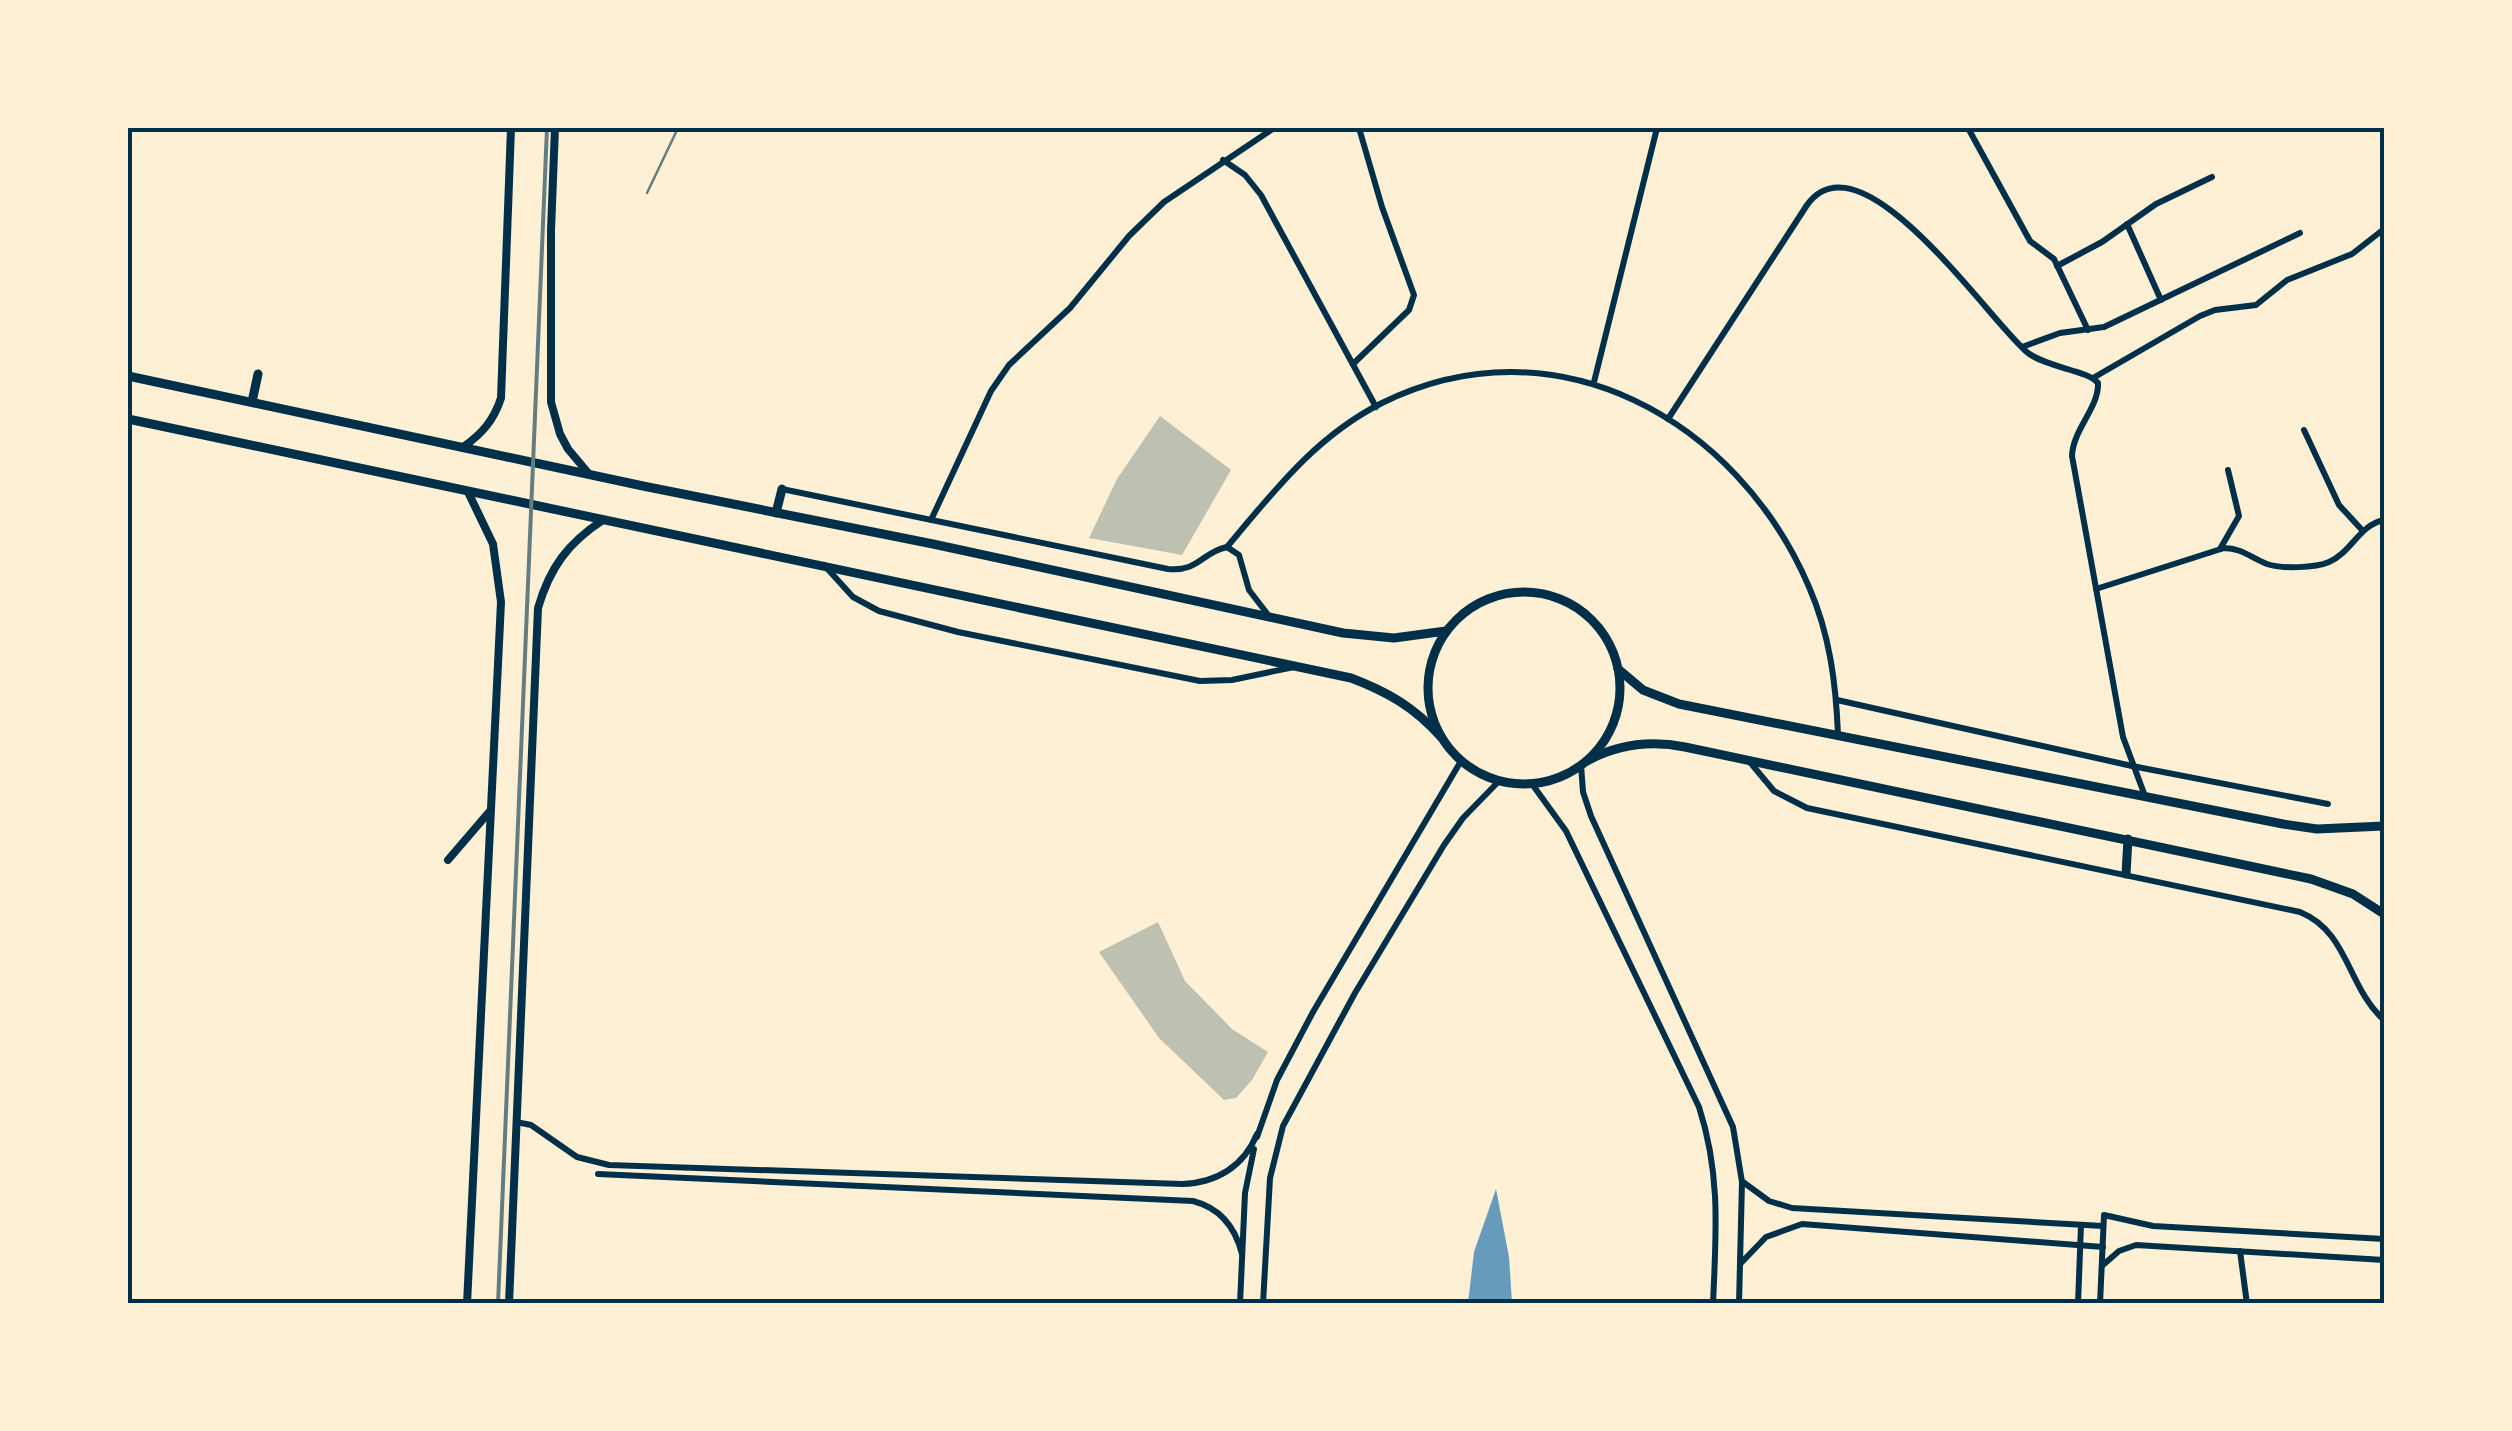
<svg xmlns="http://www.w3.org/2000/svg" width="2512" height="1431" font-family="'Titillium Web',sans-serif">
	<rect width="100%" height="100%" fill="#fdf0d5"/>
	<!-- water -->
	<path fill="#669bbc" d="M 1496,1189 L 1509,1257 L 1512,1303 L 1468,1303 L 1474,1252 Z"/>
	<!-- building -->
	<g fill="#bec0b2">
		<path d="M 1160,416 L 1231,470 L 1182,555 L 1089,538 L 1117,479 Z"/>
		<path d="M 1158,922 L 1185,981 L 1232,1029 L 1268,1052 L 1252,1080 L 1236,1098 L 1224,1100 L 1159,1038 L 1099,952 Z"/>
	</g>
	<g fill="none" stroke-linecap="round" stroke-linejoin="round">
		<!-- minor -->
		<g stroke="#003049" stroke-width="6">
			<path d="M 1968,128 L 2030,241 L 2054,259 L 2088,330"/>
			<path d="M 1223,160 L 1245,175 L 1261,195 L 1376,407"/>
			<path d="M 2127,224 L 2161,300"/>
			<path d="M 2057,266 L 2102,242 L 2156,204 L 2212,177"/>
			<path d="M 2022,347 L 2060,333 L 2104,327 L 2300,233"/>
			<path d="M 1353,364 L 1409,310 L 1414,295 L 1382,207 L 1359,128"/>
			<path d="M 2093,378 L 2200,316 L 2215,310 L 2256,305 L 2287,280 L 2352,254 L 2384,229"/>
			<path d="M 1594,382 L 1657,128"/>
			<path d="M 1668,419 L 1807,205 C 1861,129 1990,322 2028,353 C 2048,368 2087,370 2098,383 C 2099,408 2073,429 2072,456 L 2123,737 L 2145,796"/>
			<path d="M 2304,430 L 2339,505 L 2362,530"/>
			<path d="M 782,489 L 1168,569 C 1199,572 1202,552 1227,547 L 1239,555 L 1249,590 L 1269,616"/>
			<path d="M 931,520 L 991,391 L 1009,365 L 1070,308 L 1129,236 L 1164,202 L 1274,128"/>
			<path d="M 1227,547 C 1273,492 1316,436 1382,403 C 1555,317 1738,420 1809,587 C 1830,635 1836,684 1838,735"/>
			<path d="M 2220,549 L 2239,516 L 2228,470"/>
			<path d="M 824,565 L 853,597 L 879,611 L 958,632 L 1200,681 L 1232,680 L 1294,667"/>
			<path d="M 2096,589 L 2224,548 C 2242,548 2251,558 2267,564 C 2282,569 2315,568 2329,562 C 2352,552 2359,525 2384,520"/>
			<path d="M 1837,700 L 2132,766 L 2328,804"/>
			<path d="M 1749,761 L 1774,791 L 1807,808 L 2300,912 C 2349,932 2347,987 2384,1020"/>
			<path d="M 1581,765 L 1583,792 L 1591,816 L 1733,1127 L 1742,1182 L 1739,1304"/>
			<path d="M 1532,784 L 1566,831 L 1699,1107 C 1721,1175 1716,1233 1713,1304"/>
			<path d="M 516,1122 L 531,1125 L 577,1157 L 609,1165 L 1182,1184 C 1217,1183 1244,1166 1257,1134"/>
			<path d="M 1257,1137 L 1277,1080 L 1313,1012 L 1461,761"/>
			<path d="M 598,1174 L 1193,1201 C 1220,1208 1235,1226 1242,1254"/>
			<path d="M 1743,1182 L 1769,1201 L 1792,1208 L 2103,1226"/>
			<path d="M 2240,1251 L 2247,1304"/>
			<path d="M 1741,1263 L 1766,1237 L 1802,1224 L 2103,1247"/>
			<path d="M 2103,1265 L 2119,1251 L 2136,1245 L 2384,1260"/>
			<path d="M 1240,1304 L 1245,1193 L 1254,1149"/>
			<path d="M 1263,1304 L 1270,1178 L 1283,1126 L 1355,993 L 1444,845 L 1463,818 L 1499,781"/>
			<path d="M 2078,1304 L 2081,1225"/>
			<path d="M 2100,1304 L 2104,1215 L 2153,1226 L 2384,1239"/>
		</g>
		<!-- tertiary -->
		<g stroke="#003049" stroke-width="8">
			<path d="M 555,128 L 551,230 L 551,402 L 560,434 L 568,449 L 589,474"/>
			<path d="M 463,447 C 482,434 494,420 501,398 L 511,128"/>
			<path d="M 448,860 L 490,811"/>
			<path d="M 467,1304 L 501,602 L 493,544 L 468,492"/>
			<path d="M 509,1304 L 538,608 C 550,567 568,543 603,520"/>
		</g>
		<!-- primary -->
		<g stroke="#003049" stroke-width="9">
			<path d="M 128,376 L 643,486 L 933,544 L 1343,633 L 1394,638 L 1446,631"/>
			<path d="M 252,402 L 258,374"/>
			<path d="M 128,419 C 536,503 944,588 1351,678 C 1388,692 1414,707 1441,737"/>
			<path d="M 776,513 L 782,489"/>
			<circle cx="1524" cy="688" r="96"/>
			<path d="M 1618,669 L 1643,690 L 1679,704 L 2283,824 L 2317,829 L 2384,826"/>
			<path d="M 1587,761 C 1618,744 1650,740 1685,747 L 2311,879 L 2353,894 L 2384,914"/>
			<path d="M 2126,874 L 2128,839"/>
		</g>
		<!-- tram -->
		<path stroke="#657d81" stroke-width="2.5" d="M 647,193 L 678,128"/>
		<!-- rail -->
		<path stroke="#657d81" stroke-width="4" d="M 498,1304 L 547,128"/>
	</g>
	<!-- border -->
	<rect width="2512" height="1431" fill="none" stroke="#fdf0d5" stroke-width="260"/>
	<rect x="130" y="130" width="2252" height="1171" fill="none" stroke="#003049" stroke-width="4"/>
</svg>
